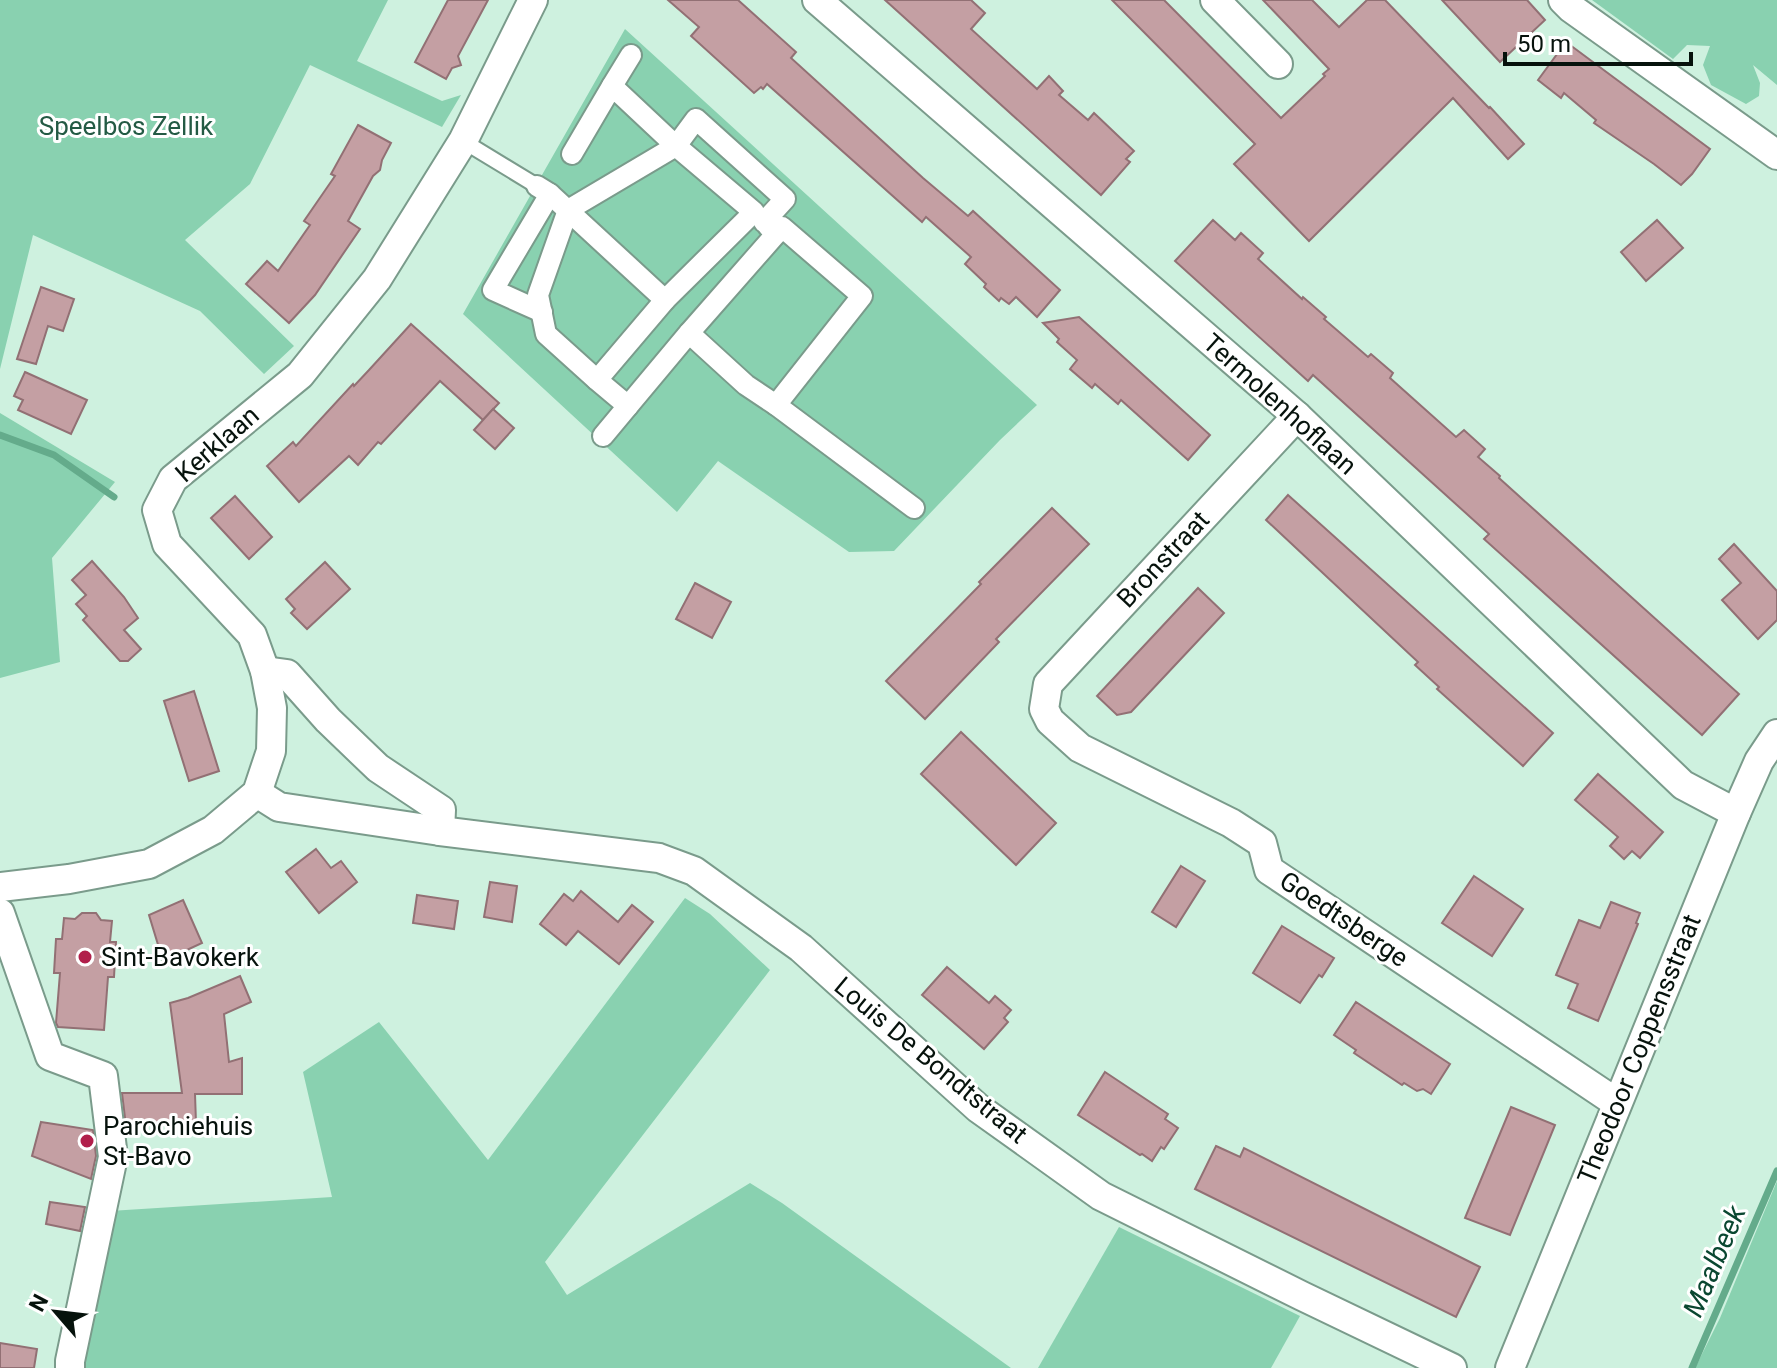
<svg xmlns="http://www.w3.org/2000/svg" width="1777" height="1368" font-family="Roboto,sans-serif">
	<rect width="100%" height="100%" fill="#cef1df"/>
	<!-- green -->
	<g fill="#89d1b0">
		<path d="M 0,0 L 388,0 L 357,61 L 442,101 L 461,95 L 442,127 L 310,65 L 250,184 L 185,240 L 294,346 L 264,374 L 200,311 L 33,235 L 0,369 Z"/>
		<path d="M 1592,0 L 1777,0 L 1777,85 L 1753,65 L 1760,83 L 1759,96 L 1746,104 L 1711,85 L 1703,65 L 1710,46 L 1687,45 L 1673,59 Z"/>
		<path d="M 625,29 L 1037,405 L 1000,440 L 894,551 L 849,552 L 718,461 L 677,512 L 463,314 Z"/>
		<path d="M 0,413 L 115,482 L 52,558 L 60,662 L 0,678 Z"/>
		<path d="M 685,898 L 710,914 L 770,970 L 545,1262 L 567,1295 L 750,1183 L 782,1203 L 1011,1368 L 81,1368 L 110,1211 L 332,1197 L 303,1072 L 379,1022 L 488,1160 Z"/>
		<path d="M 1777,1181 L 1777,1368 L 1695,1368 L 1720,1318 Z"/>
		<path d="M 1119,1227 L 1300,1316 L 1271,1368 L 1038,1368 Z"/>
	</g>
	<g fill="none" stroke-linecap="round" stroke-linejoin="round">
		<!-- stream -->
		<g stroke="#64ab8b" stroke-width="7">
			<path d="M 0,435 L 54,455 L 114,497"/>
			<path d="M 1692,1368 L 1777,1171"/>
		</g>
	</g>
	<!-- building -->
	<g fill="#c49fa3" stroke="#927074" stroke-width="2">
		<path d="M 448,0 L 488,0 L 458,56 L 461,65 L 452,68 L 446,79 L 415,62 Z"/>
		<path d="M 668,0 L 738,0 L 796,52 L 791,58 L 923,178 L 968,216 L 973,211 L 1060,290 L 1037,317 L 1016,297 L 1009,304 L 1001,298 L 999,301 L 984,287 L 986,284 L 965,264 L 971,257 L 926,217 L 922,222 L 767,84 L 763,89 L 761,87 L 754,93 L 691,36 L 699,27 Z"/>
		<path d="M 885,0 L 971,0 L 985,13 L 971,29 L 1037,89 L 1049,76 L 1063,91 L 1059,95 L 1088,120 L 1094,113 L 1134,151 L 1126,159 L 1130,162 L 1101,195 Z"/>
		<path d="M 1112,0 L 1164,0 L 1281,118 L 1325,76 L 1323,74 L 1329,69 L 1263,0 L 1312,0 L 1339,27 L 1367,0 L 1385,0 L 1489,108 L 1490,107 L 1524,144 L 1508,159 L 1453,98 L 1309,241 L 1234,164 L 1255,144 Z"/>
		<path d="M 1442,0 L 1527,0 L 1545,20 L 1500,62 Z"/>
		<path d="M 1566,42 L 1710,149 L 1692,174 L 1681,185 L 1654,164 L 1594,123 L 1596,120 L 1564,93 L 1561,98 L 1538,80 Z"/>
		<path d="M 358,125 L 391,143 L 382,160 L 380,170 L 373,176 L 348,221 L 360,229 L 315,295 L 289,323 L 246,284 L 267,261 L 278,271 L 310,225 L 304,221 L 335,176 L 331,174 Z"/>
		<path d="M 1213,220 L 1235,240 L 1241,233 L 1263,253 L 1258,259 L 1302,299 L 1303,297 L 1326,317 L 1324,319 L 1368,357 L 1371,354 L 1393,373 L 1390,378 L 1456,437 L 1464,430 L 1485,449 L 1478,457 L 1500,476 L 1499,478 L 1739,694 L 1702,735 L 1484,539 L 1489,534 L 1313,375 L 1308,381 L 1175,261 Z"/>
		<path d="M 1657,220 L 1683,248 L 1646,281 L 1621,252 Z"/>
		<path d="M 41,287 L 74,299 L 63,331 L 48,326 L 36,364 L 17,359 Z"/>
		<path d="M 1079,317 L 1210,435 L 1188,460 L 1121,400 L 1118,404 L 1095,384 L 1092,388 L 1070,369 L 1077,360 L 1057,342 L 1059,339 L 1043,323 Z"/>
		<path d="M 411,324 L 499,403 L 483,420 L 440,381 L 381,444 L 378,442 L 358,465 L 349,456 L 299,502 L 267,466 L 293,442 L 296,446 L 353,384 L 354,386 L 369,370 Z"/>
		<path d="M 25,372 L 87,400 L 71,434 L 18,410 L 23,400 L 14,396 Z"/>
		<path d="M 493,409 L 514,428 L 495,449 L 474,430 Z"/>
		<path d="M 1288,495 L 1553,733 L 1523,766 L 1437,689 L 1439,687 L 1415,665 L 1418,662 L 1266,520 Z"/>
		<path d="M 235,496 L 272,537 L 249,559 L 211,518 Z"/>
		<path d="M 1052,508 L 1089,544 L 996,639 L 999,642 L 925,719 L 886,681 L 981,584 L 979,582 Z"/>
		<path d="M 1734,544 L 1777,591 L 1777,620 L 1758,639 L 1722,600 L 1741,583 L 1719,559 Z"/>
		<path d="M 92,561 L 124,597 L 138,618 L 124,630 L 141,649 L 128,661 L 120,661 L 83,620 L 87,616 L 76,604 L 86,595 L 72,580 Z"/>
		<path d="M 325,562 L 350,589 L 307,629 L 291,613 L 295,609 L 286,599 Z"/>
		<path d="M 695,583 L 731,602 L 712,638 L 676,619 Z"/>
		<path d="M 1198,588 L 1224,613 L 1131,712 L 1117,715 L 1097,696 Z"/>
		<path d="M 194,691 L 219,771 L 189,781 L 164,701 Z"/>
		<path d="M 961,732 L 1056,823 L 1016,865 L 921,774 Z"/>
		<path d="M 1598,774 L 1663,832 L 1640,858 L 1632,851 L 1624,859 L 1610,846 L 1618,837 L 1575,800 Z"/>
		<path d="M 316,849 L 331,868 L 341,861 L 357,882 L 319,913 L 286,872 Z"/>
		<path d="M 1181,866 L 1205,881 L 1176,927 L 1152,912 Z"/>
		<path d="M 1474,876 L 1523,909 L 1492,956 L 1442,923 Z"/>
		<path d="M 490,882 L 517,886 L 512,922 L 484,917 Z"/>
		<path d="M 581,891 L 618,922 L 632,905 L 653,922 L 619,964 L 578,931 L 566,945 L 540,924 L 564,894 L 573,901 Z"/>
		<path d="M 417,895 L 458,901 L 454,929 L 413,923 Z"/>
		<path d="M 183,900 L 202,943 L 163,961 L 149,915 Z"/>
		<path d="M 1611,902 L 1640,913 L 1636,923 L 1638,924 L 1598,1021 L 1568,1008 L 1578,984 L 1556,975 L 1579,920 L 1600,928 Z"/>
		<path d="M 82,913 L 96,913 L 101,920 L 112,921 L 110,942 L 116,942 L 114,977 L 108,977 L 104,1030 L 58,1027 L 56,1023 L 60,973 L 54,973 L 56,939 L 62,939 L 64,918 L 75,919 Z"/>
		<path d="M 1282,926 L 1334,958 L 1322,977 L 1319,975 L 1300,1003 L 1253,973 Z"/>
		<path d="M 947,967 L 989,1003 L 995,996 L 1011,1010 L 1004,1018 L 1008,1022 L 984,1049 L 922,995 Z"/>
		<path d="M 240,976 L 251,1002 L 224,1014 L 229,1062 L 242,1058 L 242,1094 L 195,1094 L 196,1123 L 137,1123 L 136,1126 L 126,1126 L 122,1093 L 182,1093 L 170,1003 L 188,998 Z"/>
		<path d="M 1356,1002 L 1450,1064 L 1431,1094 L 1423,1089 L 1417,1091 L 1404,1083 L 1402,1085 L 1354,1053 L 1356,1050 L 1334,1035 Z"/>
		<path d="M 1105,1072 L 1168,1114 L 1165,1119 L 1178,1128 L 1164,1149 L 1161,1147 L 1152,1161 L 1142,1154 L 1140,1155 L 1078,1115 Z"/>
		<path d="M 1511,1107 L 1555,1125 L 1510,1235 L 1465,1218 Z"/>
		<path d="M 41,1122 L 93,1130 L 96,1156 L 91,1179 L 32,1156 Z"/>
		<path d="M 1216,1146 L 1240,1157 L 1244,1148 L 1480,1267 L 1456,1317 L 1195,1189 Z"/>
		<path d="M 50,1202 L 85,1207 L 80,1231 L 46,1224 Z"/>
		<path d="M 0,1343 L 37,1349 L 34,1368 L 0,1368 Z"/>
	</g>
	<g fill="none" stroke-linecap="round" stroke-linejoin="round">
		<defs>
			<path id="service" d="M 463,141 L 537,186"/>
			<g id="pedestrian">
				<path d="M 612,86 L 631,55"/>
				<path d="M 676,146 L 754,212 L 665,300 L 597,380 L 546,334 L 538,295 L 568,210 Z"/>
				<path d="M 572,154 L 612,86 L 676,146 L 696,119 L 785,199 L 764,222"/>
				<path d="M 537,186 L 550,194 L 665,300"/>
				<path d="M 768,226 L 776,234 L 689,333 L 746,385 L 776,405"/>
				<path d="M 776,234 L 782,227 L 862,296 L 776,405 L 914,508"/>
				<path d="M 542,312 L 493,290 L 550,194"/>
				<path d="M 597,380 L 628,406 L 689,333"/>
				<path d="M 603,436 L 628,406"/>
			</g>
			<g id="minor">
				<path d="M 817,0 L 1297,416 L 1683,785 L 1736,813"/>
				<path d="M 1215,0 L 1278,64"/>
				<path d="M 1563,0 L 1571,8 L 1777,155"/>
				<path d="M 1297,416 L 1048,684 L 1044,709 L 1050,721 L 1080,748 L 1231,823 L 1262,843 L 1269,870 L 1617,1103"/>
				<path d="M 265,671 L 287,674 L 328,720 L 378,768 L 441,810 L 440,831"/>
				<path d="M 257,793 L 279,807 L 440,831 L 659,858 L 694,871 L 801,948 L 978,1108 L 1101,1196 L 1302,1296 L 1452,1368"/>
				<path d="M 0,887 L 69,879 L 149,864 L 213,830 L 257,793 L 271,751 L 272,708 L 265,671 L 252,635 L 167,544 L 157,510 L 173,479 L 300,375 L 377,279 L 463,141 L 533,0"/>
				<path d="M 0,913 L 50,1056 L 103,1076 L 113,1157 L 70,1361 L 70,1368"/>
				<path d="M 1510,1368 L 1736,813 L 1759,761 L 1777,734"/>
			</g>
		</defs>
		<!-- service casing -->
		<use href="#service" stroke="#7a9b8b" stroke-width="18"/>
		<!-- pedestrian casing -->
		<use href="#pedestrian" stroke="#7a9b8b" stroke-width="24"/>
		<!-- minor casing -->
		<use href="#minor" stroke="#7a9b8b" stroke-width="32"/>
		<!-- service -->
		<use href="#service" stroke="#fff" stroke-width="14"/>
		<!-- pedestrian -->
		<use href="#pedestrian" stroke="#fff" stroke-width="20"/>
		<!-- minor -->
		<use href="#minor" stroke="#fff" stroke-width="28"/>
	</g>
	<!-- markers -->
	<g fill="#b11f4b" stroke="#fff" stroke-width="3">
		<circle cx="85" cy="957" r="8"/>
		<circle cx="87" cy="1141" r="8"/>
	</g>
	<g text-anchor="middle" stroke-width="6" stroke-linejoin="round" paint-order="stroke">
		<!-- park labels -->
		<g font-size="26" fill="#235a44" stroke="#fff">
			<text x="126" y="135">Speelbos Zellik</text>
		</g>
		<!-- street labels -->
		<g font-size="26" fill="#06120c" stroke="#fff">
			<text transform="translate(1280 404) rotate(42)" y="9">Termolenhoflaan</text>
			<text transform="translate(217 444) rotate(-41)" y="9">Kerklaan</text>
			<text transform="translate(1163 559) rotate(-47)" y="9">Bronstraat</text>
			<text transform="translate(1344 919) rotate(34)" y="9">Goedtsberge</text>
			<text transform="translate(1639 1049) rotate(-68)" y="9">Theodoor Coppensstraat</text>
			<text transform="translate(931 1060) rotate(40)" y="9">Louis De Bondtstraat</text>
		</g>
		<!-- poi labels -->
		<g font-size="26" fill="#06120c" stroke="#fff" text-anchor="start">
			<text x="101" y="966">Sint-Bavokerk</text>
			<text x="103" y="1135">Parochiehuis<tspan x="103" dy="30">St-Bavo</tspan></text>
		</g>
		<!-- water labels -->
		<g font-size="28" font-style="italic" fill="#0a4731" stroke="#fff">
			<text transform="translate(1714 1261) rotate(-67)" y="10">Maalbeek</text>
		</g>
	</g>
	<!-- north arrow -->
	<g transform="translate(56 1312) rotate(298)" stroke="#ffffff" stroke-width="6" paint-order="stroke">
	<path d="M0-6L14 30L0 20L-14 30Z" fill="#06120c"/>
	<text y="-12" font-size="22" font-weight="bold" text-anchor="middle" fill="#06120c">N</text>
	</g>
	<!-- scale -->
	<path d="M1505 52v12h186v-12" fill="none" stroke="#06120c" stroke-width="4"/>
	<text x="1517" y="52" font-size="24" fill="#06120c" stroke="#ffffff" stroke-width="6" paint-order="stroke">50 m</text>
</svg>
